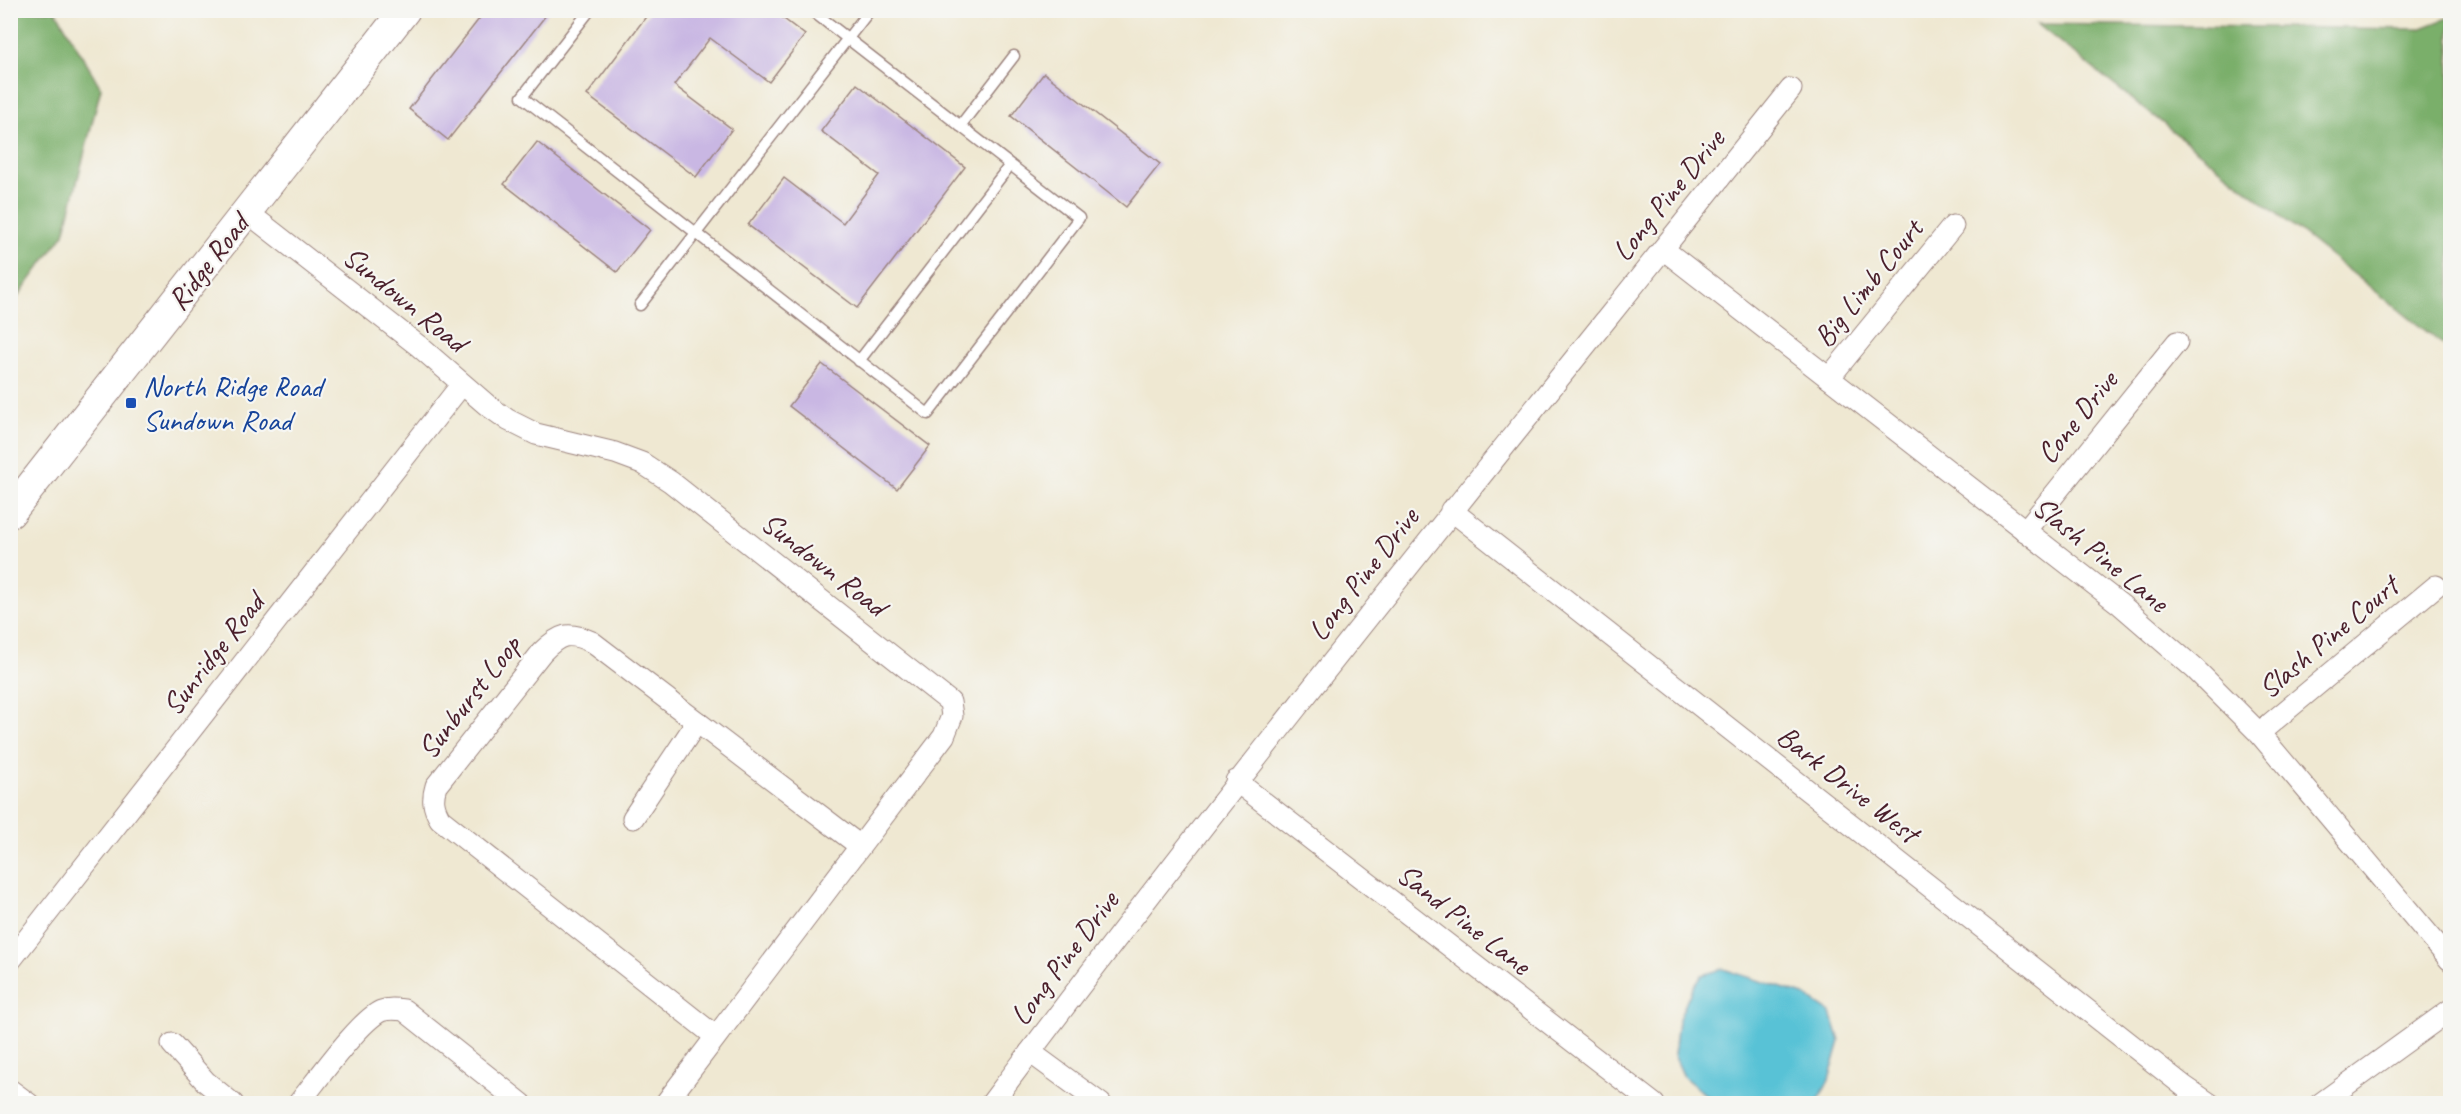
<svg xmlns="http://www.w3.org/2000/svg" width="2461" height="1114" font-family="Caveat,sans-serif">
	<rect width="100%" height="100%" fill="#f6f6f2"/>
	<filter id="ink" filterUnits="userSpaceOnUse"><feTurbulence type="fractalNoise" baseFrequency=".0167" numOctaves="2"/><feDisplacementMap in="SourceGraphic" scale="12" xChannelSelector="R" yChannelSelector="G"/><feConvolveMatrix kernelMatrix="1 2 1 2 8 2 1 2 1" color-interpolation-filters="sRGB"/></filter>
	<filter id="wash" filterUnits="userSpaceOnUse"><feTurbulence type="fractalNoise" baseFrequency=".008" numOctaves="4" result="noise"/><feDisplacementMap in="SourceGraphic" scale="24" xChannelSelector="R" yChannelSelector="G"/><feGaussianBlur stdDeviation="1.35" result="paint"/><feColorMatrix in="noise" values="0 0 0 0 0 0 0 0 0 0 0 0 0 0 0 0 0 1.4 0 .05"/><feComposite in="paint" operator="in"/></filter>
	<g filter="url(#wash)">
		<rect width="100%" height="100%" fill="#efe8d2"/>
		<!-- forest -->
		<g fill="#7aaf6a" stroke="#62674a" stroke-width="1.5">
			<path d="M 11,10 L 56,11 L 101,88 L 64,234 L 11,306 Z"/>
			<path d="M 2450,17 L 2450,350 L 2037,24 L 2419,29 Z"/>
		</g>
		<!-- water -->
		<path fill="#59c2d6" stroke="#527080" stroke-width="1.5" d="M 1723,969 L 1804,995 L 1831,1013 L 1840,1041 L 1829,1080 L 1817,1103 L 1716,1103 L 1684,1077 L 1674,1055 L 1678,1021 L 1692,989 L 1702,975 Z"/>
		<g id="blocks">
			<!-- building -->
			<g fill="#c9b7e3">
				<path d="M 486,10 L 550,10 L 448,140 L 409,109 Z"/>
				<path d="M 651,10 L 772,10 L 805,35 L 769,82 L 710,38 L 674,85 L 732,129 L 696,177 L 587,95 Z"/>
				<path d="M 1044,73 L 1160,164 L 1126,207 L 1011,116 Z"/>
				<path d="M 857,84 L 965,167 L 857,308 L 748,225 L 784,178 L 843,223 L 879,175 L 821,131 Z"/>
				<path d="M 537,142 L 650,230 L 617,272 L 504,184 Z"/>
				<path d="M 822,364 L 930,446 L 897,489 L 789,406 Z"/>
			</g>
		</g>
	</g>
	<g filter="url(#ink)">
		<use href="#blocks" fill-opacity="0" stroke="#9c847e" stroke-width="1.5"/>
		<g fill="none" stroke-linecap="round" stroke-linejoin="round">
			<defs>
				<g id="lane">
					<path d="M 590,10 L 522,97 L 928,414 L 1079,218 L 811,10"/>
					<path d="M 960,126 L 1014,56"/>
					<path d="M 640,305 L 870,10"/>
					<path d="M 859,361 L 1010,165"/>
				</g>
				<g id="street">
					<path d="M 247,212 L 420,347 L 487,405 L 508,420 L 536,434 L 615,453 L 642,463 L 671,482 L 950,702 L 952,716 L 944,736 L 665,1104"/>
					<path d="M 1663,249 L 2121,605 L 2195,669 L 2259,733 L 2450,960"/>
					<path d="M 1829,378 L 1953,226"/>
					<path d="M 1451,510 L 2185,1087 L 2210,1104"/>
					<path d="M 2025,531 L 2177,342"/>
					<path d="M 2259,733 L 2436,586"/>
					<path d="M 1236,781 L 1654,1104"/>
					<path d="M 633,818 L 697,722"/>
					<path d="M 10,961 L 462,384"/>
					<path d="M 715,1036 L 440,819 C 433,807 432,799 436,786 L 542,652 C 560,634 568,631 592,642 L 860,846"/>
					<path d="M 172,1044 L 206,1082 L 233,1104"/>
					<path d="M 1030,1052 L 1101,1104"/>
					<path d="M 10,1090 L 29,1104"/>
					<path d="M 298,1104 C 316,1082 359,1021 381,1011 C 389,1008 396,1009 404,1010 L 522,1104"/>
					<path d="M 991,1104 C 1249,759 1522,426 1791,89"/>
					<path d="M 2320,1104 L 2450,1010"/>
				</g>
				<path id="secondary" d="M 10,513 L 405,10"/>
			</defs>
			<!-- lane casing -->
			<use href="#lane" stroke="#9c847e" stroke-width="13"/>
			<!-- street casing -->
			<use href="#street" stroke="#9c847e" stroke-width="23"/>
			<!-- secondary casing -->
			<use href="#secondary" stroke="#9c847e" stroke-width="32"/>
			<!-- lane -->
			<use href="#lane" stroke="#fff" stroke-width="10"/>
			<!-- street -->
			<use href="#street" stroke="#fff" stroke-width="21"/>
			<!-- secondary -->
			<use href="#secondary" stroke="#fff" stroke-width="30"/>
		</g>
	</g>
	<!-- markers -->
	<rect fill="#1a4fb4" stroke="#f6f6f2" stroke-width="2" x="125" y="397" width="12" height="12" rx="3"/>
	<g text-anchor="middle" stroke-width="4.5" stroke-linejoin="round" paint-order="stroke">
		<!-- street labels -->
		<g font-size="30" fill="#4a1f2b" stroke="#f6f6f2">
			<text transform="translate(1668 195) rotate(-51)" y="10">Long Pine Drive</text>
			<text transform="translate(208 262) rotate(-52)" y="10">Ridge Road</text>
			<text transform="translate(1868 283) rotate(-51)" y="10">Big Limb Court</text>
			<text transform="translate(405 299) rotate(39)" y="10">Sundown Road</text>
			<text transform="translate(2077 417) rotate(-51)" y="10">Cone Drive</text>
			<text transform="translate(2101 554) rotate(39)" y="10">Slash Pine Lane</text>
			<text transform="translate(824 564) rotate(38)" y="10">Sundown Road</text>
			<text transform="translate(1363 574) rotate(-52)" y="10">Long Pine Drive</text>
			<text transform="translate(2328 637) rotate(-40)" y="10">Slash Pine Court</text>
			<text transform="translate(213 654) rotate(-52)" y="10">Sunridge Road</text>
			<text transform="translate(469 697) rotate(-52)" y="10">Sunburst Loop</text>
			<text transform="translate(1848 784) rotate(38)" y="10">Bark Drive West</text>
			<text transform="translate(1464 919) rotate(38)" y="10">Sand Pine Lane</text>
			<text transform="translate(1064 958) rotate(-53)" y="10">Long Pine Drive</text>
		</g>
		<!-- transit labels -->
		<g font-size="30" fill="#164399" stroke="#f6f6f2" text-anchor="start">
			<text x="143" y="396">North Ridge Road<tspan x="143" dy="34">Sundown Road</tspan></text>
		</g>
	</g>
	<!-- margin -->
	<rect width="2461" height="1114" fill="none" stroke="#f6f6f2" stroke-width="36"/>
</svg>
